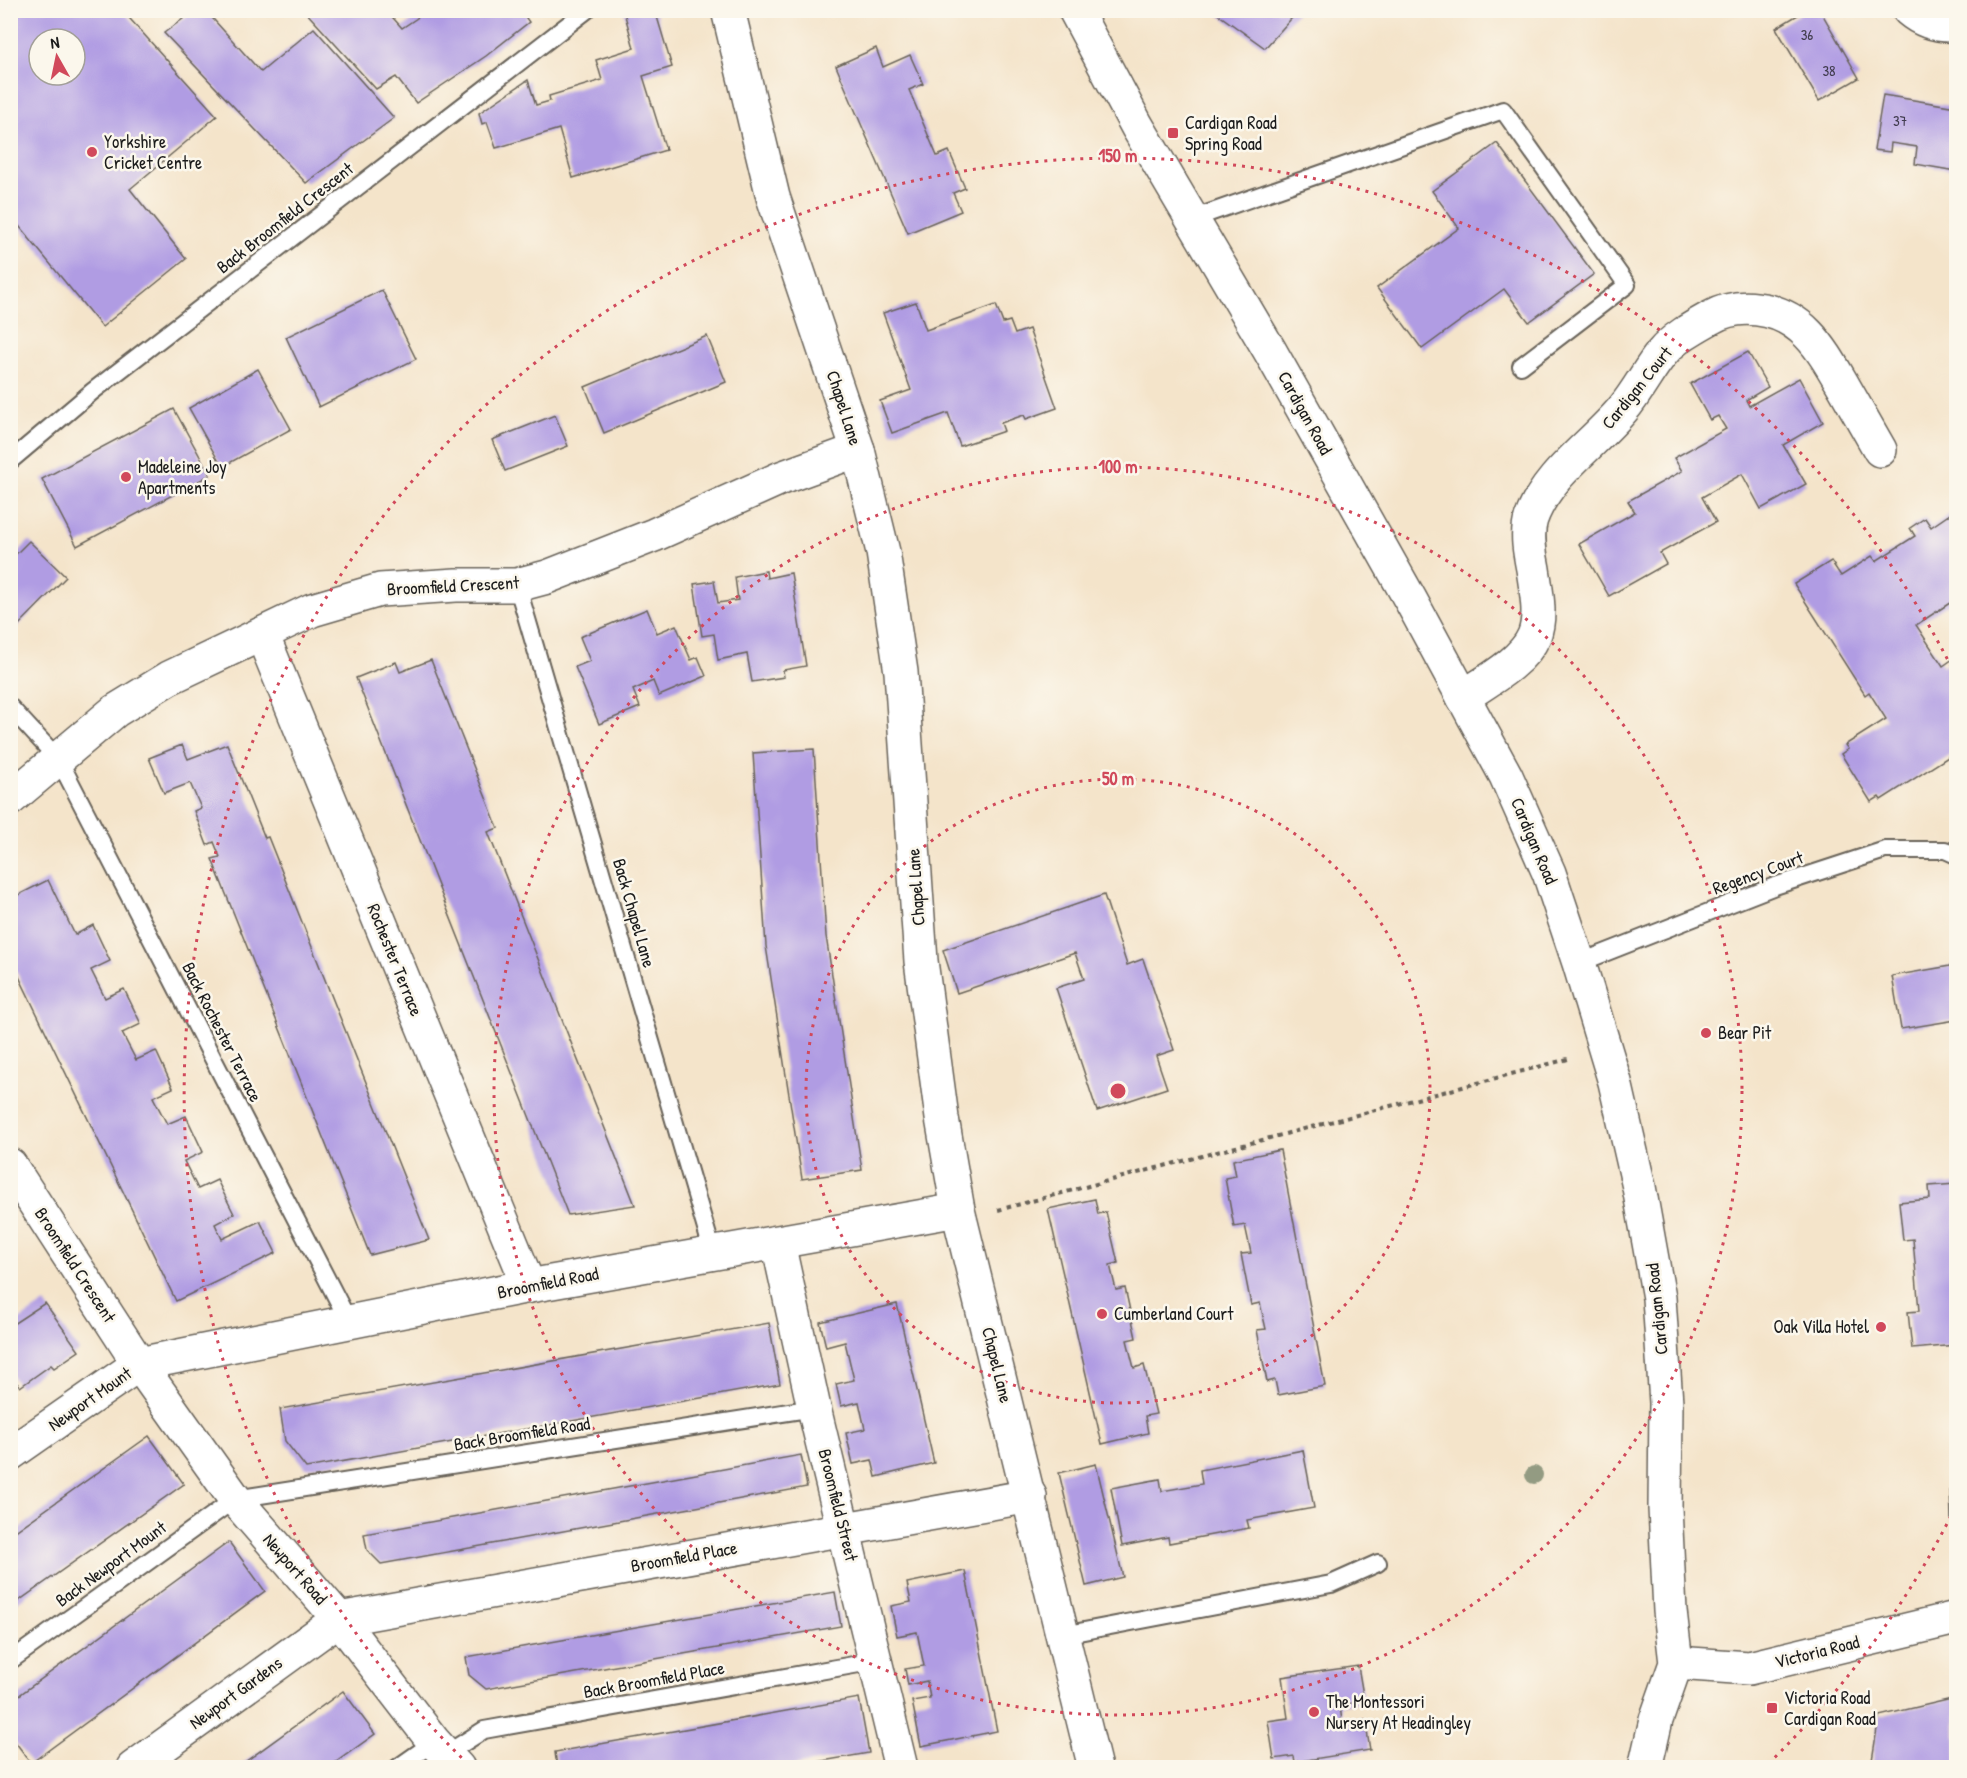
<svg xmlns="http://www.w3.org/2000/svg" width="1967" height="1778" font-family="'Patrick Hand',sans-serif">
	<rect width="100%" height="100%" fill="#fbf7ec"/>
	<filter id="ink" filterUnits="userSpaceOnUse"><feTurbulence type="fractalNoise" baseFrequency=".0167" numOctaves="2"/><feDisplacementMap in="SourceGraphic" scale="12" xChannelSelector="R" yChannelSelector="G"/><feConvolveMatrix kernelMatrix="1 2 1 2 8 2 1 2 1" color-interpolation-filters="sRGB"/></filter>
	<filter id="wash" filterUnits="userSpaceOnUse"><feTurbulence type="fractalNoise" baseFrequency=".008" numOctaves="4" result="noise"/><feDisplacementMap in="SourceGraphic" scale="24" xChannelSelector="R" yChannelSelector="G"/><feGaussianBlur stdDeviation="1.35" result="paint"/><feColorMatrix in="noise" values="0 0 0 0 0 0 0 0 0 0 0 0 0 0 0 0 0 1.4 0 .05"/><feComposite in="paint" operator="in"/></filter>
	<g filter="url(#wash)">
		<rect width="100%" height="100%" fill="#f4e4ca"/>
		<g id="blocks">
			<!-- building -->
			<g fill="#b09ce3" fill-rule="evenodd">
				<path d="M 10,10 L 122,10 L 217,116 L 130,189 L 186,259 L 102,327 L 10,215 ZM 39,39 L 75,39 L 75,75 L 39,75 Z"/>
				<path d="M 195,10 L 205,10 L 261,72 L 314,28 L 394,118 L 306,183 L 164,33 Z"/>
				<path d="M 304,10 L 386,10 L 402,28 L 417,18 L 421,10 L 531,10 L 526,18 L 529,22 L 486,56 L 416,103 L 396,77 L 376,89 Z"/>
				<path d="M 629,10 L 655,10 L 672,67 L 643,76 L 666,150 L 573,178 L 559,129 L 496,148 L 487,122 L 482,124 L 479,113 L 528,80 L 536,105 L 550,101 L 549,96 L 602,80 L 596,60 L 634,48 L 624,12 Z"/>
				<path d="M 1212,10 L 1299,10 L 1265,48 Z"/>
				<path d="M 1806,10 L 1820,10 L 1859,78 L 1819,101 L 1776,28 Z"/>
				<path d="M 876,48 L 883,67 L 910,55 L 923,84 L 909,90 L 937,156 L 949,151 L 965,188 L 953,193 L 961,211 L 908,233 L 836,66 Z"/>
				<path d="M 1883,95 L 1956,107 L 1956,171 L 1915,164 L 1917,147 L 1891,143 L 1890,152 L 1874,150 Z"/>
				<path d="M 1497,143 L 1594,274 L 1529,322 L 1504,289 L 1422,349 L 1377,288 L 1459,228 L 1432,191 Z"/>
				<path d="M 382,290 L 416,359 L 319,407 L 286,337 Z"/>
				<path d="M 916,302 L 926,330 L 996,305 L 1003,323 L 1010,321 L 1015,334 L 1029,329 L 1057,408 L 1026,419 L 1024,415 L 1001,423 L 1004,431 L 960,446 L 948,413 L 892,433 L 880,401 L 911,390 L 883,313 Z"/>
				<path d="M 707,336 L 726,382 L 604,433 L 585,387 Z"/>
				<path d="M 1748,352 L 1768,387 L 1746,400 L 1749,406 L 1799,378 L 1823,422 L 1783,445 L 1806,484 L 1761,509 L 1742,474 L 1702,497 L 1716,522 L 1660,553 L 1666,564 L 1609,596 L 1579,544 L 1635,512 L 1628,501 L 1682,471 L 1674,458 L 1726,429 L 1718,416 L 1710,420 L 1690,384 Z"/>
				<path d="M 258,369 L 291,429 L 222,467 L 189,408 Z"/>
				<path d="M 174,409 L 210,475 L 77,546 L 42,479 Z"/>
				<path d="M 555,415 L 568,446 L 505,471 L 492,440 Z"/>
				<path d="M 1956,510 L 1956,599 L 1916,625 L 1943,666 L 1956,657 L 1956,752 L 1881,800 L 1879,797 L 1871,802 L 1841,754 L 1848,749 L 1845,745 L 1886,719 L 1869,692 L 1865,695 L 1794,584 L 1831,561 L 1841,576 L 1872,556 L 1876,561 L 1915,536 L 1910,528 L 1925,518 L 1931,527 Z"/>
				<path d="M 29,541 L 66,577 L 10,634 L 10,560 Z"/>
				<path d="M 766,571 L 767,578 L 791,573 L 806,666 L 783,670 L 784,677 L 752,682 L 747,654 L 718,660 L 714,634 L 702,636 L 694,584 L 714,581 L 718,603 L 738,600 L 735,577 Z"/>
				<path d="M 647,609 L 657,633 L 676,625 L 691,660 L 698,657 L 706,676 L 659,696 L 653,681 L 633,690 L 640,707 L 599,724 L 575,667 L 590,661 L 580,637 Z"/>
				<path d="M 431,660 L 498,828 L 488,832 L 635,1205 L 568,1215 L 356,678 L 396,662 L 400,672 Z"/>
				<path d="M 227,744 L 265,838 L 268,837 L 429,1240 L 370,1255 L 212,859 L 220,857 L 214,842 L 207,845 L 194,811 L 201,808 L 190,783 L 164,793 L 149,758 L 182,745 L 188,759 Z"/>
				<path d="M 814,749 L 826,936 L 862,1170 L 802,1179 L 766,946 L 753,753 Z"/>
				<path d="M 48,880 L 75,935 L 93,925 L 110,961 L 91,970 L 105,998 L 124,989 L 141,1024 L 122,1033 L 136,1060 L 156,1051 L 173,1088 L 153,1097 L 167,1124 L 186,1116 L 203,1152 L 184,1161 L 198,1189 L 217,1180 L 234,1214 L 215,1224 L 222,1239 L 260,1221 L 276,1253 L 176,1301 L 10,958 L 10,910 L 15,908 L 10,899 Z"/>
				<path d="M 1104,895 L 1127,965 L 1143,959 L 1174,1050 L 1156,1056 L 1167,1088 L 1097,1111 L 1056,988 L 1084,979 L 1075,953 L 957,993 L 943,950 Z"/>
				<path d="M 1956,965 L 1956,1020 L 1901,1029 L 1892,976 Z"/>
				<path d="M 1280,1150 L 1325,1386 L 1278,1395 L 1275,1380 L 1267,1382 L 1257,1330 L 1266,1329 L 1260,1303 L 1251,1305 L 1241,1254 L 1251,1253 L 1245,1225 L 1234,1227 L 1225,1178 L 1236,1176 L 1233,1160 Z"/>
				<path d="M 1956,1184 L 1956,1345 L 1912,1349 L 1908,1312 L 1919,1311 L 1913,1239 L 1903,1240 L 1899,1202 L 1930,1199 L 1929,1186 Z"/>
				<path d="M 1095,1199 L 1098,1214 L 1106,1212 L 1118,1263 L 1110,1265 L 1116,1290 L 1125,1288 L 1136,1338 L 1127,1340 L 1134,1368 L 1144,1365 L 1156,1414 L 1145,1416 L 1148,1433 L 1102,1444 L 1048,1209 Z"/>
				<path d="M 45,1303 L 79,1351 L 54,1368 L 51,1365 L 20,1387 L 10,1373 L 10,1326 Z"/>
				<path d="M 897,1304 L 934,1463 L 876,1477 L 872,1460 L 853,1464 L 846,1433 L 865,1429 L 859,1402 L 841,1406 L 836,1384 L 854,1380 L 845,1342 L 826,1347 L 820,1322 Z"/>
				<path d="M 769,1323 L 780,1384 L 306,1468 L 285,1441 L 280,1409 Z"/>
				<path d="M 149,1436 L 184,1484 L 10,1607 L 10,1535 Z"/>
				<path d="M 1303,1450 L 1314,1508 L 1247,1520 L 1249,1528 L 1169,1543 L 1168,1537 L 1122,1546 L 1111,1488 L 1160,1479 L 1162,1491 L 1202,1484 L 1200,1470 Z"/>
				<path d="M 801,1455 L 807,1487 L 381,1564 L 367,1550 L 364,1534 Z"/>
				<path d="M 1096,1464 L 1123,1577 L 1086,1586 L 1059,1473 Z"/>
				<path d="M 1950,1486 L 1956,1486 L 1956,1519 L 1951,1519 Z"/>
				<path d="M 229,1542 L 265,1591 L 31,1763 L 10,1735 L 10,1702 Z"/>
				<path d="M 965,1571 L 997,1731 L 921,1746 L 912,1701 L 930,1698 L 927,1681 L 908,1685 L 905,1669 L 924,1666 L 917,1632 L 897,1636 L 891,1606 L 911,1602 L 907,1583 Z"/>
				<path d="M 835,1592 L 841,1626 L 486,1689 L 469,1675 L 466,1657 Z"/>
				<path d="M 1358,1666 L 1364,1701 L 1340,1705 L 1342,1722 L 1365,1719 L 1370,1750 L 1295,1762 L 1294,1756 L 1274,1759 L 1268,1721 L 1288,1718 L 1282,1677 Z"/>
				<path d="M 343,1691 L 375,1734 L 329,1767 L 238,1767 Z"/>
				<path d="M 859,1698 L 869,1753 L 788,1767 L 557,1767 L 555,1752 Z"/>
				<path d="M 1956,1698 L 1956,1767 L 1871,1767 L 1879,1716 Z"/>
			</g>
		</g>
	</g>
	<g filter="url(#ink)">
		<use href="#blocks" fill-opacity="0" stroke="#686259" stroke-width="1.5"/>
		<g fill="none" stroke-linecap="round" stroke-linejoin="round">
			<defs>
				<g id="service">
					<path d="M 1192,219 L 1503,110 L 1627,285 L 1521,366"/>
					<path d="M 10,461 L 93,391 L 587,10"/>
					<path d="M 517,585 L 713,1253"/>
					<path d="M 10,707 L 59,760 L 349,1322"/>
					<path d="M 1579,963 L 1775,886 L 1885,850 L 1945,850 L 1956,855"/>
					<path d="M 1063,1635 L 1331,1584 L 1378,1563"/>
					<path d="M 10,1661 L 235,1499 L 814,1408"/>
					<path d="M 446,1754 L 484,1730 L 876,1661"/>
					<path d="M 397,1768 L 434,1742"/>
				</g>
				<g id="minor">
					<path d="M 728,10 L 773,197 L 858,450 L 883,552 L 901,672 L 921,961 L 942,1118 L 958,1210 L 1095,1768"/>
					<path d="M 1909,10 C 1923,22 1938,26 1956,25"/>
					<path d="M 262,634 L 529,1286"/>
					<path d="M 1463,697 C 1485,682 1523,662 1534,636 C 1542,616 1536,590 1533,569 C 1530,554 1526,534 1531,519 C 1547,474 1593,445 1623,409 C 1638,391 1648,370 1662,353 C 1674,338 1694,327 1710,318 C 1724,310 1741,307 1757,309 C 1804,314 1823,351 1844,387 C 1856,408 1868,429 1880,450"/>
					<path d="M 10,799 L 115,711 L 169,678 L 312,610 L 380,590 L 456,585 L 517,585 L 547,577 L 654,535 L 781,478 L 858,450"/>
					<path d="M 10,1165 L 139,1364 L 235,1499 L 339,1619 L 434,1742 L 458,1768"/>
					<path d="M 778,1243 L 814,1408 L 901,1768"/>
					<path d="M 10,1454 L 139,1364 L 529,1286 L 958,1210"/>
					<path d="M 133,1768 L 339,1619 L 1030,1496"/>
				</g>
				<g id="tertiary">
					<path d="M 1075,10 L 1137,126 L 1270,351 L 1410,599 L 1506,776 L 1549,873 L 1579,963 L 1615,1082 L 1639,1187 L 1659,1298 L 1666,1403 L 1665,1508 L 1670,1611 L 1676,1663 L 1656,1720 L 1645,1768"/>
					<path d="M 1676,1663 L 1749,1668 L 1956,1618"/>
				</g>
			</defs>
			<!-- service casing -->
			<use href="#service" stroke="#686259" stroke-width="20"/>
			<!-- minor casing -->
			<use href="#minor" stroke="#686259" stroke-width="36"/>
			<!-- tertiary casing -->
			<use href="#tertiary" stroke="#686259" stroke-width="36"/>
			<!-- path -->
			<path stroke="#686259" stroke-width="4" stroke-dasharray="4.5 4.5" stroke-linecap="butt" d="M 998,1210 L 1568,1059"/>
			<!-- service -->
			<use href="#service" stroke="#fff" stroke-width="16"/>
			<!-- minor -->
			<use href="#minor" stroke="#fff" stroke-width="33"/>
			<!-- tertiary -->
			<use href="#tertiary" stroke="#fff" stroke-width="33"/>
		</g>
		<!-- trees -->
		<circle fill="#939b82" cx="1534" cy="1475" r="9"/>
	</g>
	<!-- distance rings -->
	<g fill="none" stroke="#d1495b" stroke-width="3" stroke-dasharray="3 6">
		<circle cx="1118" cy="1091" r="312"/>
		<circle cx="1118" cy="1091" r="624"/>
		<path d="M1955 1508A935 935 0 0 1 1768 1764M468 1764A935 935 0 1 1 1955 674"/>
	</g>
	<!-- markers -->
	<g fill="#d1495b" stroke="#fbf7ec" stroke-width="2">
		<rect x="1167" y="127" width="12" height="12" rx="3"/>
		<circle cx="92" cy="152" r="6"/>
		<circle cx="126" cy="477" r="6"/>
		<circle cx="1706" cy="1033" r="6"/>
		<circle cx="1102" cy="1314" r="6"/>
		<circle cx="1881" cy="1327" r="6"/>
		<rect x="1766" y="1702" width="12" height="12" rx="3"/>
		<circle cx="1314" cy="1712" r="6"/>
	</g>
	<g text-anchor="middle" stroke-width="5" stroke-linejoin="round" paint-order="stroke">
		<!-- number labels -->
		<g font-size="15" fill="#413c4e">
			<text x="1807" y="40">36</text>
			<text x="1829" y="76">38</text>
			<text x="1900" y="126">37</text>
		</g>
		<!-- poi labels -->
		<g font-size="18" fill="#1c1c1c" stroke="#fbf7ec" text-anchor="start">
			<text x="1185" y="129">Cardigan Road<tspan x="1185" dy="21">Spring Road</tspan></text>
			<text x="104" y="148">Yorkshire<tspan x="104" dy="21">Cricket Centre</tspan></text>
			<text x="138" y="473">Madeleine Joy<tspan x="138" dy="21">Apartments</tspan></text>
			<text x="1718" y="1039">Bear Pit</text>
			<text x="1114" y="1320">Cumberland Court</text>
			<text x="1869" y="1333" text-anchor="end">Oak Villa Hotel</text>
			<text x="1784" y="1704">Victoria Road<tspan x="1784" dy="21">Cardigan Road</tspan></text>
			<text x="1326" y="1708">The Montessori<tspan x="1326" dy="21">Nursery At Headingley</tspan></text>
		</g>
		<!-- street labels -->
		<g font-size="18" fill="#1c1c1c" stroke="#fbf7ec">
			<text transform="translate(285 218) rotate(-38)" y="6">Back Broomfield Crescent</text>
			<text transform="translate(1637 388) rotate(-51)" y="6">Cardigan Court</text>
			<text transform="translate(844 408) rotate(72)" y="6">Chapel Lane</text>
			<text transform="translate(1305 413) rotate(61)" y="6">Cardigan Road</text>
			<text transform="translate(453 586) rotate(-3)" y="6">Broomfield Crescent</text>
			<text transform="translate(1534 841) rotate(67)" y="6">Cardigan Road</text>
			<text transform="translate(1758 873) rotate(-20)" y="6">Regency Court</text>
			<text transform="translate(916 887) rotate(-94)" y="6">Chapel Lane</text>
			<text transform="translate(634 913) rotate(74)" y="6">Back Chapel Lane</text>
			<text transform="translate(395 960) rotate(68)" y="6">Rochester Terrace</text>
			<text transform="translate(222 1032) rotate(63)" y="6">Back Rochester Terrace</text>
			<text transform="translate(75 1265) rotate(57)" y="6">Broomfield Crescent</text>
			<text transform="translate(548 1283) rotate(-11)" y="6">Broomfield Road</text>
			<text transform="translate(1657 1309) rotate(-96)" y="6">Cardigan Road</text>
			<text transform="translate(997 1365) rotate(76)" y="6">Chapel Lane</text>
			<text transform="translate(90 1399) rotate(-35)" y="6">Newport Mount</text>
			<text transform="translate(522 1434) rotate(-9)" y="6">Back Broomfield Road</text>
			<text transform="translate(838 1505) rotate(76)" y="6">Broomfield Street</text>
			<text transform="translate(684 1557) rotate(-10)" y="6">Broomfield Place</text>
			<text transform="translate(111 1564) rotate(-36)" y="6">Back Newport Mount</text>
			<text transform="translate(295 1569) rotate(49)" y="6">Newport Road</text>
			<text transform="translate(1817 1652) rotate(-14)" y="6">Victoria Road</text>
			<text transform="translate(654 1680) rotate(-10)" y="6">Back Broomfield Place</text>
			<text transform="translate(236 1693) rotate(-36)" y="6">Newport Gardens</text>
		</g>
	</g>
	<circle cx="1118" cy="1091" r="9" fill="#d1495b" stroke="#fbf7ec" stroke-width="3"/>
	<g font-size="18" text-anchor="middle" font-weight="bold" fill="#d1495b" stroke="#fbf7ec" stroke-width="5" stroke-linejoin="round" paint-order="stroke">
		<text x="1118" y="162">150 m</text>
		<text x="1118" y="473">100 m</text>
		<text x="1118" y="785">50 m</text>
	</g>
	<!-- margin -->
	<rect width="1967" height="1778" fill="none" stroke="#fbf7ec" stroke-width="36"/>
	<!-- north arrow -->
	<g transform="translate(57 57) rotate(351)"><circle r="28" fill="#fbf7ec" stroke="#a29f99" stroke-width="1.5"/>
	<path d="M0-4.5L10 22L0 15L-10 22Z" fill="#d1495b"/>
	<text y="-9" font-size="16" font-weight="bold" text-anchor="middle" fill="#1c1c1c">N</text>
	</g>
</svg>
